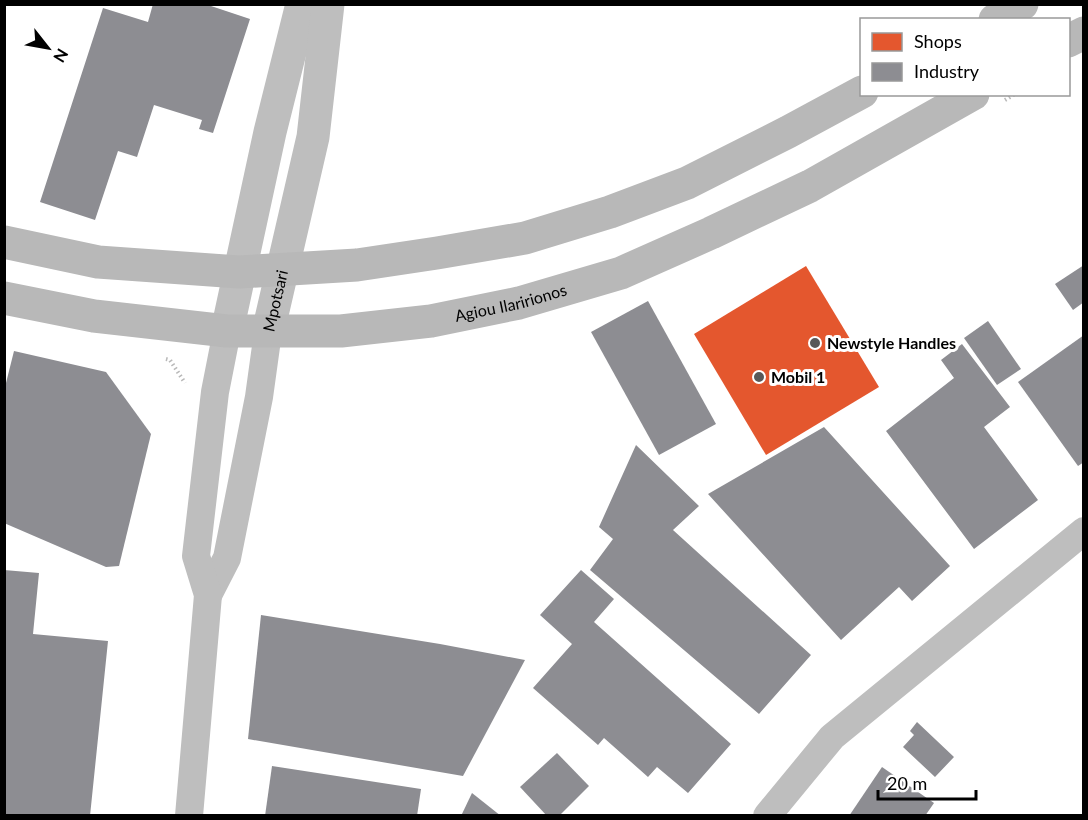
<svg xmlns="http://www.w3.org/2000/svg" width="1088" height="820" font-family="Lato,sans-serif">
	<rect width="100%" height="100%" fill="#fff"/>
	<!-- shops -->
	<path fill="#e4572e" d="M 806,266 L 879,387 L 766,455 L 694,334 Z"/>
	<!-- industry -->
	<g fill="#8d8d92">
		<path d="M 153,4 L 205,4 L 250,19 L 213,133 L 199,129 L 202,120 L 154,105 L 137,157 L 118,151 L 95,220 L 40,202 L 103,8 L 148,22 Z"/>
		<path d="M 1084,265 L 1084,302 L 1073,310 L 1055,284 Z"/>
		<path d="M 648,301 L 716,424 L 659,455 L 591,332 Z"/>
		<path d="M 988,321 L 1021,369 L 997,385 L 964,338 Z"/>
		<path d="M 1084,335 L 1084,462 L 1078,466 L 1018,382 Z"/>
		<path d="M 962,344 L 1010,407 L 984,427 L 1038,500 L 974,549 L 886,431 L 954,378 L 941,360 Z"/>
		<path d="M 14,351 L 106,372 L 151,434 L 119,566 L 106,567 L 4,523 L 4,391 Z"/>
		<path d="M 824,427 L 950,566 L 912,601 L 899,587 L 841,640 L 708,494 Z"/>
		<path d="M 636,445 L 699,506 L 673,530 L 811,655 L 759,714 L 590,570 L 613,539 L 599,527 Z"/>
		<path d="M 4,570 L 39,573 L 33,634 L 108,641 L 90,816 L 4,816 Z"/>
		<path d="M 581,570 L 614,599 L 594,622 L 731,744 L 688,793 L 657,767 L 648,777 L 604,738 L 598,745 L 533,688 L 572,644 L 540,615 Z"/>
		<path d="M 261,615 L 440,644 L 525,660 L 463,776 L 248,739 Z"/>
		<path d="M 917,722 L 954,757 L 935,777 L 903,747 L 914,735 L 910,731 Z"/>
		<path d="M 557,753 L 589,786 L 559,816 L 547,816 L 520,787 Z"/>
		<path d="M 272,766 L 421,789 L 417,816 L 265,816 Z"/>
		<path d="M 882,767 L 934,803 L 925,816 L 849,816 Z"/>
		<path d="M 472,793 L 501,816 L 461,816 Z"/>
	</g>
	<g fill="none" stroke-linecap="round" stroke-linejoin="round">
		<!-- path -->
		<g stroke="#b9b9b9" stroke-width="4" stroke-dasharray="1.5 3" stroke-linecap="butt">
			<path d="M 1005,100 L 1015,94"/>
			<path d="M 166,359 L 170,360 L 185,383"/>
		</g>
		<!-- minor -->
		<g stroke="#bebebe" stroke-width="28">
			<path d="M 208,595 L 227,558 L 259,397 L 268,332"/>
			<path d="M 189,816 L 208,595 L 196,556 L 215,392 L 227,331"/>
			<path d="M 767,816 L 832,737 L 1084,531"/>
		</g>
		<!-- tertiary -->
		<g stroke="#bebebe" stroke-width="33">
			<path d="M 227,331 L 270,132 L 302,4"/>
			<path id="s1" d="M 268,332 L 313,137 L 328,4"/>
		</g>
		<!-- secondary -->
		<g stroke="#b8b8b8" stroke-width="33">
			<path d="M 995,20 L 1022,4"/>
			<path d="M 1068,41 L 1084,33"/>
			<path d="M 4,242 L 98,262 L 239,272 L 357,265 L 437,253 L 525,238 L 610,212 L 687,183 L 788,132 L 862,92"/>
			<path id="s2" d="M 4,298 L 94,316 L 227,331 L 341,331 L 431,321 L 519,303 L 621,273 L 711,233 L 810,186 L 973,94"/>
		</g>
	</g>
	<!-- markers -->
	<g fill="#595959" stroke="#fff" stroke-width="2">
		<circle cx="815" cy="343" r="6"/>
		<circle cx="759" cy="377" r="6"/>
	</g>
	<g text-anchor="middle" stroke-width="6" stroke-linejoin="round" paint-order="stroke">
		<!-- street labels -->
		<g font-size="16" fill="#000" stroke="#fff">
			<text dy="6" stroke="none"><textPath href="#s1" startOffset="32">Mpotsari</textPath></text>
			<text dy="6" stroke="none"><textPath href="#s2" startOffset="512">Agiou Ilaririonos</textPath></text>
		</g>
		<!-- poi labels -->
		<g font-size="16" font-weight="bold" fill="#000" stroke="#fff" text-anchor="start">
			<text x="827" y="349">Newstyle Handles</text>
			<text x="771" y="383">Mobil 1</text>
		</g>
	</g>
	<!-- border -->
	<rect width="1088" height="820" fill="none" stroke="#000000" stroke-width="12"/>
	<!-- legend -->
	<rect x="860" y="18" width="210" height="78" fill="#ffffff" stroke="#999999" stroke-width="1.5"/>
	<rect x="872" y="33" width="30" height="18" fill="#e4572e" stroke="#999999" stroke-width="1.5"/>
	<text x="914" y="48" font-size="18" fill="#000000">Shops</text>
	<rect x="872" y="63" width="30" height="18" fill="#8d8d92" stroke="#999999" stroke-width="1.5"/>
	<text x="914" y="78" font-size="18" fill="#000000">Industry</text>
	<!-- north arrow -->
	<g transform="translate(48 48) rotate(121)" stroke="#ffffff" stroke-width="4.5" paint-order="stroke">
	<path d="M0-4.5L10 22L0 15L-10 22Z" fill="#000000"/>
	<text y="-9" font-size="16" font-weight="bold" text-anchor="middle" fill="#000000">N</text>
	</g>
	<!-- scale -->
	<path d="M878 790v9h98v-9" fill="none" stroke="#000000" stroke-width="3"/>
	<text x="887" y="790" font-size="18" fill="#000000" stroke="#ffffff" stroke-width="4.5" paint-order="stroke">20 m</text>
</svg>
